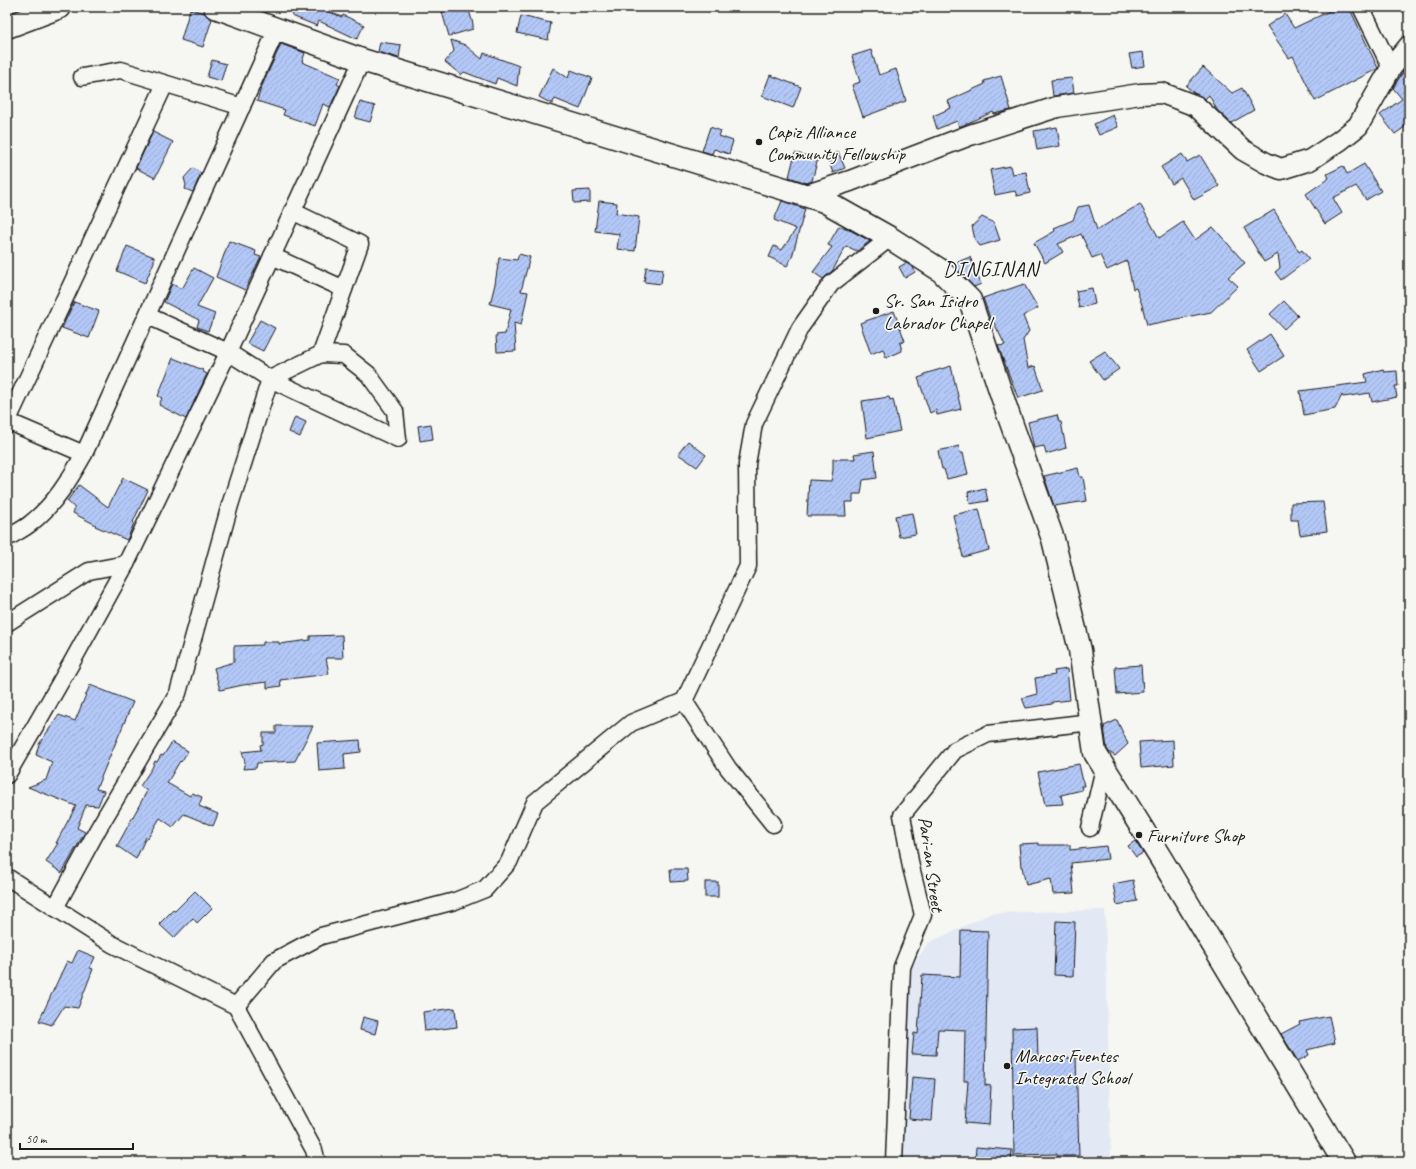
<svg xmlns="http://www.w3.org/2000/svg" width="1416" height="1169" font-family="Caveat,sans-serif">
	<defs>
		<pattern id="building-hatch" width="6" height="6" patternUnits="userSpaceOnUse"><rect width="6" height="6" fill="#b3c8f7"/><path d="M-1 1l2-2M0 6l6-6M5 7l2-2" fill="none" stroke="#99abd3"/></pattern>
	</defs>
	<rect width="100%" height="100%" fill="#f6f6f2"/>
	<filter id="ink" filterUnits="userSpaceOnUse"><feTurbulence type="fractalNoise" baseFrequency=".025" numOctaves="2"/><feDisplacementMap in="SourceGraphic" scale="8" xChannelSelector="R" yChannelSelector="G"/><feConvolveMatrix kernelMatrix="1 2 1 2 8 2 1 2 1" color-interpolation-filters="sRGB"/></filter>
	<g filter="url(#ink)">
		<!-- built -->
		<path fill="#e2e8f4" d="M 1105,910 L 1111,1162 L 902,1162 L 909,971 L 928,943 L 992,913 Z"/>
		<!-- building -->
		<g fill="url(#building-hatch)" stroke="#1c1c1c">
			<path d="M 296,7 L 317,7 L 342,17 L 343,15 L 364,25 L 357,39 L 319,21 L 317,26 L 292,16 Z"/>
			<path d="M 458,7 L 468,7 L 473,24 L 473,29 L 449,36 L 442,12 Z"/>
			<path d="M 1338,7 L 1349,7 L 1378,68 L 1377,69 L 1315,101 L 1293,56 L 1289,58 L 1267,26 L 1285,14 L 1294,28 Z"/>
			<path d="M 190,9 L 205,13 L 212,19 L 203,47 L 181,40 Z"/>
			<path d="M 521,16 L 551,23 L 548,40 L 517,33 Z"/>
			<path d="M 451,40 L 465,45 L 482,59 L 484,53 L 519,66 L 517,86 L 497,78 L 495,84 L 464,72 L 461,75 L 445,62 L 454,51 Z"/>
			<path d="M 380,42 L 401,45 L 399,58 L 378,52 Z"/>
			<path d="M 281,44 L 305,53 L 302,62 L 340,78 L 337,84 L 340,86 L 330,107 L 323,104 L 315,126 L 283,115 L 285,110 L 257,101 L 261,88 Z"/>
			<path d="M 871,50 L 879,75 L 896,69 L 906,101 L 863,117 L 852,85 L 860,82 L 852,56 Z"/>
			<path d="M 1143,52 L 1145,66 L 1132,68 L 1129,54 Z"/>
			<path d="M 212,60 L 226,64 L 221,81 L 207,77 Z"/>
			<path d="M 1203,67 L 1232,93 L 1242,88 L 1254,110 L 1231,123 L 1217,110 L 1209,95 L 1205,99 L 1194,93 L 1186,86 Z"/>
			<path d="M 553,68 L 568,78 L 571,70 L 592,78 L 580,109 L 555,99 L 552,104 L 539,97 Z"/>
			<path d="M 1405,69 L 1409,75 L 1409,124 L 1395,134 L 1380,115 L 1402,99 L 1393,88 Z"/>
			<path d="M 770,75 L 801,87 L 793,108 L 762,96 Z"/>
			<path d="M 1001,76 L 1011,110 L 994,114 L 993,112 L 959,127 L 957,121 L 937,129 L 933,116 L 951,108 L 948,101 L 985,84 L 984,81 Z"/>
			<path d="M 1072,78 L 1074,93 L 1053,96 L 1051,80 Z"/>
			<path d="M 360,102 L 375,106 L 370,122 L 355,118 Z"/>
			<path d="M 1113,115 L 1118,127 L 1099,135 L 1094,124 Z"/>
			<path d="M 710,127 L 721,131 L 719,136 L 733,141 L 729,154 L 714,149 L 712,154 L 702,151 Z"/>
			<path d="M 1057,127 L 1060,146 L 1037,150 L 1034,131 Z"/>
			<path d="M 153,132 L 173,142 L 155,178 L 136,168 Z"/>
			<path d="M 838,152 L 845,168 L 833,173 L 827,157 Z"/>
			<path d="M 795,153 L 818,158 L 812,181 L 807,183 L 789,177 Z"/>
			<path d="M 1182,154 L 1187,162 L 1200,155 L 1219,186 L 1194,200 L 1181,178 L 1172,184 L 1161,167 Z"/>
			<path d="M 1364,164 L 1381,191 L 1366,200 L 1356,186 L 1333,198 L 1342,213 L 1325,224 L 1306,194 L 1329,178 L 1327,174 L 1343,166 L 1347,174 Z"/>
			<path d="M 1010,166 L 1012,174 L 1026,172 L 1030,193 L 1017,196 L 1015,191 L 995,195 L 990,170 Z"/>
			<path d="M 193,168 L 201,173 L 193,192 L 185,189 L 186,185 L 184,178 Z"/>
			<path d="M 590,190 L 590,202 L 574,203 L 573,191 Z"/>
			<path d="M 599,201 L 617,203 L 616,213 L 639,217 L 635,251 L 617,249 L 619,234 L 595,231 Z"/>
			<path d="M 782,201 L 805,209 L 792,257 L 787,266 L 769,257 L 774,246 L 782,250 L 796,229 L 774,220 Z"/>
			<path d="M 1140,204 L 1159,238 L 1183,222 L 1195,240 L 1213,227 L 1245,263 L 1228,277 L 1238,286 L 1211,312 L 1147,325 L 1142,305 L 1136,288 L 1133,289 L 1127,261 L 1107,270 L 1100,255 L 1092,258 L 1081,234 L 1058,244 L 1063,252 L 1045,263 L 1034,243 L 1055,231 L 1054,228 L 1073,220 L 1078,207 L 1089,205 L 1097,230 Z"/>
			<path d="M 1274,210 L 1299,252 L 1302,250 L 1309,259 L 1281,280 L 1275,272 L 1280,268 L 1278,254 L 1264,262 L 1244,228 Z"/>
			<path d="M 982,217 L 994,223 L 1000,240 L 980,246 L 975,240 L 972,226 Z"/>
			<path d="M 839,226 L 846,228 L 870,241 L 857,251 L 846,246 L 833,270 L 823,279 L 813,272 L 832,247 L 828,245 Z"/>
			<path d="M 229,241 L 256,251 L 255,255 L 261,257 L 245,290 L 216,277 Z"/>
			<path d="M 127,246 L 154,257 L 154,262 L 145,283 L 117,271 Z"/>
			<path d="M 519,254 L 530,257 L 521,291 L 528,292 L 521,325 L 514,323 L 516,351 L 497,352 L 496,335 L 505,334 L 511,309 L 490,304 L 495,284 L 499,258 L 517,260 Z"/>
			<path d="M 970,257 L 981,284 L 974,287 L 958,270 L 955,263 Z"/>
			<path d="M 906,263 L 913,267 L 915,272 L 905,278 L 899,267 Z"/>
			<path d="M 646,267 L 663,269 L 661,284 L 644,282 Z"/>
			<path d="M 194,268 L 213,278 L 197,307 L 215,314 L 208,331 L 197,327 L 199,320 L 164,302 L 172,284 L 182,289 Z"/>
			<path d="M 1024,284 L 1038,308 L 1023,316 L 1029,331 L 1023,340 L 1028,368 L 1035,366 L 1043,390 L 1018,398 L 998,346 L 1005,345 L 993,321 L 991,321 L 983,298 Z"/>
			<path d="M 1092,288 L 1095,304 L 1079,308 L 1076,291 Z"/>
			<path d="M 1284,301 L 1298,316 L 1284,329 L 1270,314 Z"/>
			<path d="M 74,302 L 99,311 L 89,338 L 62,328 Z"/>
			<path d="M 894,311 L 905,341 L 900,343 L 902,351 L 886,358 L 883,349 L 871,354 L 860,323 Z"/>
			<path d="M 260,320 L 275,328 L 263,351 L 247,343 Z"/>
			<path d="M 1270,334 L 1284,356 L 1261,371 L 1247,350 Z"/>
			<path d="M 1105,351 L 1119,369 L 1103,380 L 1089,361 Z"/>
			<path d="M 173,358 L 203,370 L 202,371 L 207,374 L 186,419 L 159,405 L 162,398 L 158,396 Z"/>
			<path d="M 951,366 L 961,409 L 937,415 L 936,410 L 930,413 L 918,378 L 924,376 L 924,374 Z"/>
			<path d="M 1383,369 L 1384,372 L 1397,371 L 1398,386 L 1395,386 L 1397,397 L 1372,402 L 1370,393 L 1343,397 L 1342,395 L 1335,409 L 1304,415 L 1300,391 L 1367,382 L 1365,374 Z"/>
			<path d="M 889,397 L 890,400 L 893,399 L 900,431 L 867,438 L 862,401 Z"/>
			<path d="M 1057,415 L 1059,422 L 1061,422 L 1066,448 L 1046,454 L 1044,446 L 1034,448 L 1028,422 Z"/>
			<path d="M 295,417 L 306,422 L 300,437 L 289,432 Z"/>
			<path d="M 431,424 L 433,439 L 420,441 L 418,426 Z"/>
			<path d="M 688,441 L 706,455 L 697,467 L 678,454 Z"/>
			<path d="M 959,446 L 960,453 L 963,453 L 968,474 L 947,479 L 944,469 L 942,469 L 938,451 Z"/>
			<path d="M 874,451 L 877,478 L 863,480 L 861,494 L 853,494 L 853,502 L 845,502 L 846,516 L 807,516 L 809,480 L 831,481 L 833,470 L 833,459 L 855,459 L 854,454 Z"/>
			<path d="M 1078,468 L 1080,477 L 1083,477 L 1087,501 L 1054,506 L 1044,476 Z"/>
			<path d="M 123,478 L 148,490 L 133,522 L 134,523 L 127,540 L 95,526 L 96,525 L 73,513 L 75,508 L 67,501 L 79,485 L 108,507 Z"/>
			<path d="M 985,488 L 988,501 L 970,504 L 968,492 Z"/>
			<path d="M 1323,502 L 1327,531 L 1300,535 L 1298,520 L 1291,520 L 1291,503 Z"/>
			<path d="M 979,509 L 989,550 L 963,557 L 953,515 Z"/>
			<path d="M 912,513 L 916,534 L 899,537 L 895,516 Z"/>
			<path d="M 342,635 L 343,658 L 326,658 L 329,674 L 280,680 L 281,686 L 267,688 L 267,682 L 243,685 L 220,690 L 214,668 L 234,662 L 234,646 L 263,645 L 263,642 L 279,642 L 279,644 L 310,640 L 310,636 Z"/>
			<path d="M 1141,665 L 1143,692 L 1117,694 L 1115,667 Z"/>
			<path d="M 1067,669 L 1070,700 L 1052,702 L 1052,704 L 1026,708 L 1022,698 L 1037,694 L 1035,678 L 1055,675 L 1054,671 Z"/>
			<path d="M 90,685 L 133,702 L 96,789 L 104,791 L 98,806 L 86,805 L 77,828 L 85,832 L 62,873 L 46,862 L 58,843 L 56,843 L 76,806 L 28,787 L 46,780 L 52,762 L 36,755 L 39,744 L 59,715 L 75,721 Z"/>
			<path d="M 1117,720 L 1128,744 L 1115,756 L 1109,752 L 1107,749 L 1104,726 Z"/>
			<path d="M 276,726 L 313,726 L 295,761 L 257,763 L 256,768 L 243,769 L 245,762 L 242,752 L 261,750 L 260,745 L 263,744 L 263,733 L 276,733 Z"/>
			<path d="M 360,740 L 361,752 L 344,754 L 345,769 L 319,771 L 317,743 Z"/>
			<path d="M 1173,740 L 1174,765 L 1141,768 L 1139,742 Z"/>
			<path d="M 172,742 L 188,751 L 181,762 L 180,761 L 167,783 L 190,796 L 192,793 L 202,797 L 199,806 L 218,814 L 213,826 L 184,814 L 173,827 L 160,818 L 148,838 L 146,837 L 136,859 L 117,846 L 147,791 L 140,786 L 152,768 L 155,761 L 157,762 L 161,755 L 163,756 Z"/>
			<path d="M 1079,764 L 1084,786 L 1081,786 L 1082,790 L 1061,795 L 1063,804 L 1045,805 L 1038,772 Z"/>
			<path d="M 1135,841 L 1143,853 L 1136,857 L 1128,846 Z"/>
			<path d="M 1039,843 L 1039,845 L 1070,845 L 1070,850 L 1106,846 L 1108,859 L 1071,863 L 1074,893 L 1053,894 L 1051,879 L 1026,885 L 1022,867 L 1021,867 L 1019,844 Z"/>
			<path d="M 670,869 L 687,869 L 688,881 L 671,882 Z"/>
			<path d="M 1133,880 L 1137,901 L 1117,905 L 1113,884 Z"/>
			<rect x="705" y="882" width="13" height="15"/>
			<path d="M 195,891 L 212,908 L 197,923 L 193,918 L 174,938 L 159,924 L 173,910 L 175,911 Z"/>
			<path d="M 1056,921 L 1075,922 L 1073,976 L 1054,975 Z"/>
			<path d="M 961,930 L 988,931 L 985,1085 L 991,1086 L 989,1125 L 965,1123 L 968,1081 L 964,1081 L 965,1030 L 938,1029 L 936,1055 L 912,1054 L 914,1033 L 918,1034 L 922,975 L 960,977 Z"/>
			<path d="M 78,950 L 95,957 L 90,968 L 93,969 L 78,1008 L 64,1006 L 52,1025 L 39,1021 L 67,961 L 72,963 Z"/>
			<path d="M 455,1008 L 457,1027 L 425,1031 L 423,1012 Z"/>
			<path d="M 1329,1016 L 1335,1043 L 1307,1050 L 1309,1055 L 1298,1061 L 1281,1034 L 1300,1024 L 1299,1022 Z"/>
			<path d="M 363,1017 L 378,1021 L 375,1034 L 360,1030 Z"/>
			<path d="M 1037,1027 L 1038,1059 L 1076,1058 L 1079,1156 L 1057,1156 L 1057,1154 L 1014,1155 L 1012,1028 Z"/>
			<path d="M 912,1077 L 935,1079 L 932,1121 L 909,1119 Z"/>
			<path d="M 976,1147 L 1012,1150 L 1011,1162 L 975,1162 Z"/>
		</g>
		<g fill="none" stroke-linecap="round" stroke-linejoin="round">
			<defs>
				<g id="minor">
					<path d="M 1361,7 L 1391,68"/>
					<path d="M 82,77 L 121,70 L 242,107"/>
					<path d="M 292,211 L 360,244 L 321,354"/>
					<path d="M 272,256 L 344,289"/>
					<path d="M 321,354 L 344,355 L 368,374 L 395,411 L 398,439 L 270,379 Z"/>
					<path d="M 7,421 L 84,454"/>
					<path d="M 7,422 L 165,84"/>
					<path d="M 7,538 C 15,533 24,529 31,523 C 54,505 70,479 84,454 L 277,29"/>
					<path d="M 7,623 L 89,571 L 126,564"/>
					<path d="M 684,701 L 728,768 L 773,824"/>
					<path d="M 7,775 L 72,662 L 126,564 L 225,359 L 362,60"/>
					<path d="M 1090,828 L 1104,768"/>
					<path d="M 7,877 L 112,944 L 236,1006 L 314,1150 L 317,1162"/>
					<path d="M 55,908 L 98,829 L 178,693 L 230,505 L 270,379 L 228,352 L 148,316"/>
					<path d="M 236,1006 L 274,961 L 321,936 L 455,901 L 485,889 L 509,862 L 535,802 L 631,723 L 684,701 L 748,566 L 747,464 L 754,424 L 800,328 L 831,284 L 890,238"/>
					<path d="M 894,1162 L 902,967 L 923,915 L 911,867 L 902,815 L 955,750 L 988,734 L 1091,722"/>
				</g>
				<path id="tertiary" d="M 807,195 L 850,181 L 970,135 L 1057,107 L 1140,94 L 1162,93 L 1196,106 L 1243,150 L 1266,163 L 1281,169 L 1310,160 L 1339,141 L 1358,126 L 1391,68 L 1409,46"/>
				<g id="secondary">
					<path d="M 215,7 L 362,60 L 824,201 L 890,238 L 940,270 L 970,300 L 1007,411 L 1053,539 L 1080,650 L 1095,753 L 1160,857 L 1344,1162"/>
					<path d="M 7,27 L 60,7"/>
				</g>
			</defs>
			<!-- minor casing -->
			<use href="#minor" stroke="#1c1c1c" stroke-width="19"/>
			<!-- tertiary casing -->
			<use href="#tertiary" stroke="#1c1c1c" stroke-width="23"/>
			<!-- secondary casing -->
			<use href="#secondary" stroke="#1c1c1c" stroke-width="25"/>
			<!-- minor -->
			<use href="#minor" stroke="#f6f6f2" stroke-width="16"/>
			<!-- tertiary -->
			<use href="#tertiary" stroke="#f6f6f2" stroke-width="20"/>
			<!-- secondary -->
			<use href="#secondary" stroke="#f6f6f2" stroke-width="22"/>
		</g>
	</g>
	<!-- markers -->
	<g fill="#1c1c1c" stroke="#f6f6f2" stroke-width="1.5">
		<circle cx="759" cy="142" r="4"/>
		<circle cx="876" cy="311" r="4"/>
		<circle cx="1139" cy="835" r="4"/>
		<circle cx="1007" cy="1066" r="4"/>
	</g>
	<g text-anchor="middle" stroke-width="3.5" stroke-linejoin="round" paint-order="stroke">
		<!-- poi labels -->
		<g font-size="19" fill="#1c1c1c" stroke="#f6f6f2" text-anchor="start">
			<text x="767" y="138">Capiz Alliance<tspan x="767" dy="22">Community Fellowship</tspan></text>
			<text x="884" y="307">Sr. San Isidro<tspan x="884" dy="22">Labrador Chapel</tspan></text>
			<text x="1147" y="842">Furniture Shop</text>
			<text x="1015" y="1062">Marcos Fuentes<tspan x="1015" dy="22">Integrated School</tspan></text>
		</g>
		<!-- street labels -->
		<g font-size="19" fill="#1c1c1c" stroke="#f6f6f2">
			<text transform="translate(932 864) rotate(82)" y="7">Pari-an Street</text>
		</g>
		<!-- quarter labels -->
		<g font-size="21" letter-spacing="1" fill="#1c1c1c" stroke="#f6f6f2">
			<text x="991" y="276">DINGINAN</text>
		</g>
	</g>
	<!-- margin -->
	<rect width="1416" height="1169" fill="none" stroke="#f6f6f2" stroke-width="24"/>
	<rect x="12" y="12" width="1392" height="1145" fill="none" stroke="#1c1c1c" stroke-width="1.5" filter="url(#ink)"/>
	<!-- scale -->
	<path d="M20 1143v6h113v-6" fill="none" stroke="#1c1c1c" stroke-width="2"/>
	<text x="26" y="1143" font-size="12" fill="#1c1c1c" stroke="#f6f6f2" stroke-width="3" paint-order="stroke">50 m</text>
</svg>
